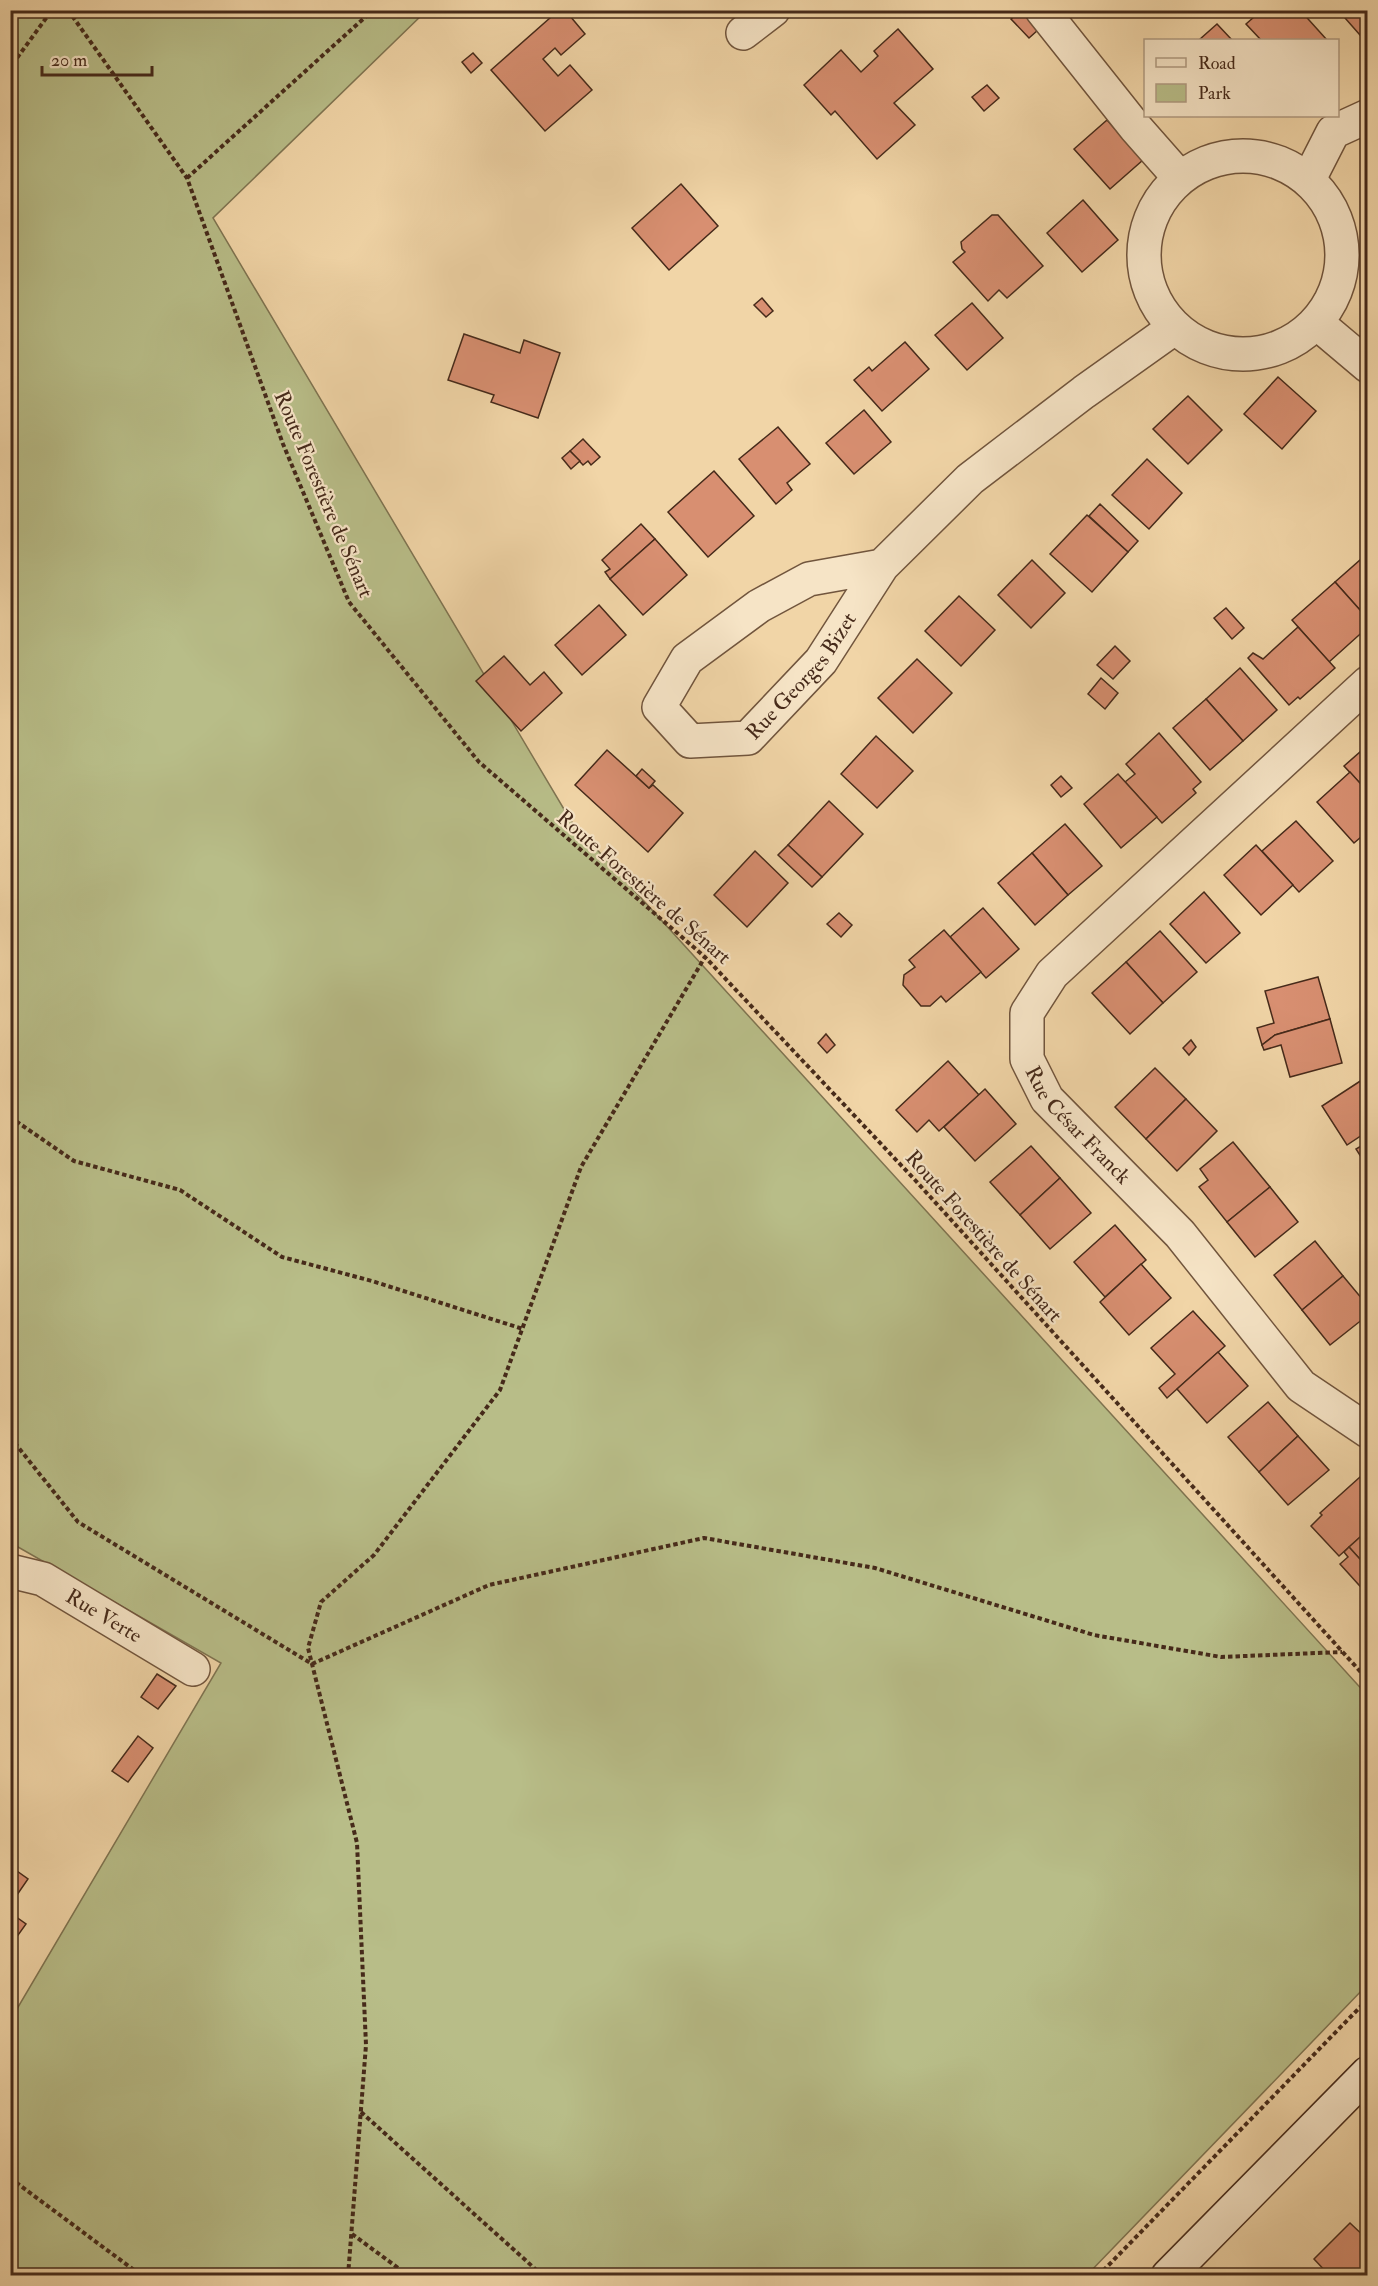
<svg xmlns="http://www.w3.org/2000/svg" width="1378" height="2286" font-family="'IM FELL Double Pica',serif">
	<rect width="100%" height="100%" fill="#f1d5a7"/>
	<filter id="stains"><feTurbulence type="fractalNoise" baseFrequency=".00333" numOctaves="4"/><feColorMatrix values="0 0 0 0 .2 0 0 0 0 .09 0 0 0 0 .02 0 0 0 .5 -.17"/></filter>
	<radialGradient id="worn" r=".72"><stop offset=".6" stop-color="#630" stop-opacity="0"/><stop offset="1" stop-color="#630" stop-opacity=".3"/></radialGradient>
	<!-- green -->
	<path fill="#b8bd88" stroke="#7f7451" stroke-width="1.5" d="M 11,11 L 426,11 L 213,218 L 571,821 L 1367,1695 L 1367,1985 L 1087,2275 L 11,2275 L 11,2019 L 221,1663 L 11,1543 Z"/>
	<!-- building -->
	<g fill="#d88f71" stroke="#462a1a" stroke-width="1.5">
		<path d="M 559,10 L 565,10 L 585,34 L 561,55 L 555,48 L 543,59 L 558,76 L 570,65 L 592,90 L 545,131 L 491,70 Z"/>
		<path d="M 1022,10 L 1037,10 L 1047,22 L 1029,38 L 1011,19 Z"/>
		<path d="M 1262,10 L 1300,10 L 1327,40 L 1261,40 L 1246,24 Z"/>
		<path d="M 1338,10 L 1368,10 L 1368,43 L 1367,43 Z"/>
		<path d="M 1217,24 L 1232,40 L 1199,40 Z"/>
		<path d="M 898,29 L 933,69 L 894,103 L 915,125 L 877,159 L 835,111 L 831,115 L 804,85 L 841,50 L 861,72 L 878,56 L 874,51 Z"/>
		<path d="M 473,53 L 482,63 L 471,73 L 462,62 Z"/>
		<path d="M 987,85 L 999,98 L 984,111 L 972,97 Z"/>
		<path d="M 1107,120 L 1143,160 L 1110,189 L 1074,149 Z"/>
		<path d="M 681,184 L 718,226 L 669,270 L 632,228 Z"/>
		<path d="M 1083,200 L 1118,240 L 1082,272 L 1047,233 Z"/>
		<path d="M 992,215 L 998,215 L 1043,266 L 1007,298 L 999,290 L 988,301 L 953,262 L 965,252 L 962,249 L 961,242 Z"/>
		<path d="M 762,298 L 773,311 L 766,317 L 754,305 Z"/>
		<path d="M 972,303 L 1003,338 L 967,370 L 935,335 Z"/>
		<path d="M 464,334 L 520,353 L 524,340 L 560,353 L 538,418 L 491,402 L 494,395 L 448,380 Z"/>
		<path d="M 905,342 L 929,369 L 882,411 L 854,380 L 869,367 L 872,371 Z"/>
		<path d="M 1278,377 L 1316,411 L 1282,449 L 1244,414 Z"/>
		<path d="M 1188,396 L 1222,430 L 1188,464 L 1153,429 Z"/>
		<path d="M 864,410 L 891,442 L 854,474 L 826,443 Z"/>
		<path d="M 778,427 L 810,464 L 787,483 L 792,490 L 776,504 L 739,459 Z"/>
		<path d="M 583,439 L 600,457 L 591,465 L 588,461 L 583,465 L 570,451 Z"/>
		<path d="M 570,451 L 580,461 L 571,469 L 562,458 Z"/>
		<path d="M 1147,459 L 1182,493 L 1149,529 L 1112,495 Z"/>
		<path d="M 714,471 L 754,516 L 708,557 L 668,512 Z"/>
		<path d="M 1100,504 L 1138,541 L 1128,552 L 1089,516 Z"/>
		<path d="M 1087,515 L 1128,552 L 1092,592 L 1050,554 Z"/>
		<path d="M 641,524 L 655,539 L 610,579 L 605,572 L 610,569 L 602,560 Z"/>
		<path d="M 655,539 L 687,575 L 643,615 L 610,579 Z"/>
		<path d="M 1368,553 L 1368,619 L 1335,582 Z"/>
		<path d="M 1032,560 L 1065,593 L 1031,628 L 998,595 Z"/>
		<path d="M 1335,582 L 1368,619 L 1368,627 L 1329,662 L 1292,620 Z"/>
		<path d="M 959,596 L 995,630 L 961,666 L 925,631 Z"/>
		<path d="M 599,605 L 626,635 L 582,675 L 555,645 Z"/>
		<path d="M 1226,608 L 1244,628 L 1232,639 L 1214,618 Z"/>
		<path d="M 1298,627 L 1335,668 L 1300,699 L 1298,697 L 1289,705 L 1248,658 L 1253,653 L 1263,659 Z"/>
		<path d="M 1115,646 L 1130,661 L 1113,679 L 1097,665 Z"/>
		<path d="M 504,656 L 530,685 L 544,672 L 562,693 L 521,731 L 476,681 Z"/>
		<path d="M 917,659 L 952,693 L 913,733 L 878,698 Z"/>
		<path d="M 1240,668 L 1277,710 L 1243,741 L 1206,699 Z"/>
		<path d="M 1101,678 L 1118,693 L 1105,709 L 1088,694 Z"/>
		<path d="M 1206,699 L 1243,741 L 1210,770 L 1173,728 Z"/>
		<path d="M 1159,733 L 1201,782 L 1193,789 L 1196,793 L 1162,823 L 1125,782 L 1135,774 L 1126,764 Z"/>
		<path d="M 876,736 L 913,771 L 877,808 L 841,774 Z"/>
		<path d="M 1368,745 L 1368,792 L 1344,766 Z"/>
		<path d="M 607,750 L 649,788 L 653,785 L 683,813 L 648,852 L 575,785 Z"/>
		<path d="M 642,769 L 655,781 L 649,788 L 636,776 Z"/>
		<path d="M 1350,772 L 1368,792 L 1368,831 L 1354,843 L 1317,802 Z"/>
		<path d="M 1118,774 L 1157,817 L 1121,848 L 1084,804 Z"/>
		<path d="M 1061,776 L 1072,788 L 1061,797 L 1051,785 Z"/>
		<path d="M 829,801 L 863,834 L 822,877 L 788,845 Z"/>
		<path d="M 1296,821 L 1333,861 L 1299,892 L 1262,851 Z"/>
		<path d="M 1065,824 L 1102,866 L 1068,895 L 1032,853 Z"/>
		<path d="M 788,845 L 822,877 L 812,887 L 778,855 Z"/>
		<path d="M 1256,845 L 1293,885 L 1261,915 L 1224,875 Z"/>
		<path d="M 755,851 L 788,883 L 747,927 L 714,895 Z"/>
		<path d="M 1032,853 L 1068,895 L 1035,925 L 998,883 Z"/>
		<path d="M 1204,892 L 1240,933 L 1206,963 L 1170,924 Z"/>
		<path d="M 983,908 L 1019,949 L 986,978 L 950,937 Z"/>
		<path d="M 839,913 L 852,925 L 841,937 L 827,924 Z"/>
		<path d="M 944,930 L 981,972 L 946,1002 L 941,996 L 930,1006 L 921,1006 L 903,985 L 904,975 L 915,967 L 909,960 Z"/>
		<path d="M 1160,931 L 1197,972 L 1163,1003 L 1126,962 Z"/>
		<path d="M 1126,962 L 1163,1003 L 1130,1034 L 1092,993 Z"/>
		<path d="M 1318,977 L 1330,1019 L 1275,1035 L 1262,1045 L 1257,1028 L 1274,1023 L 1265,991 Z"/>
		<path d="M 1330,1019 L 1342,1063 L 1290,1077 L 1281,1045 L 1264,1050 L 1262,1045 L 1275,1035 Z"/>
		<path d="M 826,1034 L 835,1045 L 827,1053 L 818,1043 Z"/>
		<path d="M 1191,1040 L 1196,1047 L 1189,1055 L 1183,1048 Z"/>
		<path d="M 948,1061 L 979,1095 L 939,1131 L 929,1120 L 917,1132 L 896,1110 Z"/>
		<path d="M 1155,1068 L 1186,1099 L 1146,1139 L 1115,1107 Z"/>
		<path d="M 1368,1076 L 1368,1131 L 1347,1145 L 1322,1106 Z"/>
		<path d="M 985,1089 L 1016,1124 L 975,1161 L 944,1127 Z"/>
		<path d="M 1186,1099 L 1217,1131 L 1177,1171 L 1146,1139 Z"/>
		<path d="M 1233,1142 L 1270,1187 L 1227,1222 L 1199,1187 L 1208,1180 L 1200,1169 Z"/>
		<path d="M 1368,1142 L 1368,1168 L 1356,1149 Z"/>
		<path d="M 1031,1146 L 1060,1178 L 1020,1215 L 990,1182 Z"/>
		<path d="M 1060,1178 L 1091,1213 L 1050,1249 L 1020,1215 Z"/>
		<path d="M 1270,1187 L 1298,1222 L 1255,1257 L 1227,1222 Z"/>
		<path d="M 1115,1225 L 1146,1260 L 1105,1297 L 1074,1262 Z"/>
		<path d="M 1315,1241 L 1343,1276 L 1302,1310 L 1274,1275 Z"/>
		<path d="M 1141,1264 L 1171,1298 L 1129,1335 L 1100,1302 Z"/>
		<path d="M 1343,1276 L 1368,1306 L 1368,1315 L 1330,1345 L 1302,1310 Z"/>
		<path d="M 1193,1311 L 1225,1346 L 1167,1398 L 1159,1388 L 1175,1374 L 1151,1348 Z"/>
		<path d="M 1218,1352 L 1248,1386 L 1207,1423 L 1177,1389 Z"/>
		<path d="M 1268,1402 L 1298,1436 L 1259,1472 L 1228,1437 Z"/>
		<path d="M 1298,1436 L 1329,1470 L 1288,1505 L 1259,1472 Z"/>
		<path d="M 1360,1477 L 1368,1485 L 1368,1530 L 1339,1556 L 1311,1526 L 1322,1515 L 1320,1513 Z"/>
		<path d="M 1368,1530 L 1368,1568 L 1349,1547 Z"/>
		<path d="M 1349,1547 L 1368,1568 L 1368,1595 L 1340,1564 L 1348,1557 L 1344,1552 Z"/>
		<path d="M 157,1674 L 176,1686 L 158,1709 L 141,1697 Z"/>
		<path d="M 138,1736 L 153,1748 L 128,1782 L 112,1771 Z"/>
		<path d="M 10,1866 L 28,1879 L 10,1905 Z"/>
		<path d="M 12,1914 L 26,1924 L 16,1938 L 10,1933 Z"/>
		<path d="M 1350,2223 L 1368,2240 L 1368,2264 L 1362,2270 L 1368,2276 L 1330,2276 L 1314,2259 Z"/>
	</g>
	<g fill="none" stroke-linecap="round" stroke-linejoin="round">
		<defs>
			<g id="street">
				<path d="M 1042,10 L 1135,127 L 1179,177"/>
				<path d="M 743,33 L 773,10"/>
				<circle cx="1243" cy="255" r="99"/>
				<path d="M 1309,179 L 1333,132 L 1368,116"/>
				<path d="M 1317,323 L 1368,366"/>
				<path id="s1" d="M 882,566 L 809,579 L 759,606 L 687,659 L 659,707 L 690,741 L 748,738 L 821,661 L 882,566 L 970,479 L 1084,392 L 1174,328"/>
				<path id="s2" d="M 1368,683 L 1052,974 L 1027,1013 L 1027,1059 L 1047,1099 L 1180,1234 L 1301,1386 L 1368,1431"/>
				<path id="s3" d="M 10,1571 L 43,1579 L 193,1669"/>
			</g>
			<path id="secondary" d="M 1168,2276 L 1368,2073"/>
		</defs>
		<!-- street casing -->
		<use href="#street" stroke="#71553d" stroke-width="36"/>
		<!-- secondary casing -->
		<use href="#secondary" stroke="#462a1a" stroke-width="36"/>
		<!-- path -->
		<g stroke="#462a1a" stroke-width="4" stroke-dasharray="4.5 3" stroke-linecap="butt">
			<path d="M 68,10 L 187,178 L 283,444 L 349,602 L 479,762 L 705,957 L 915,1180 L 1368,1680"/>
			<path d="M 10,60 L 17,58 L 52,10"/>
			<path d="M 187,178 L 373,10"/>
			<path d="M 10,1117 L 74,1161 L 180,1190 L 282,1257 L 372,1281 L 523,1329"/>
			<path d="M 10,1437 L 78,1522 L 312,1664 L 489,1585 L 704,1538 L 875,1568 L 1094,1635 L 1221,1657 L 1342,1652"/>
			<path d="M 361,2112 L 543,2276"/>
			<path d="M 10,2178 L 142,2276"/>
			<path d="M 352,2234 L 409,2276"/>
			<path d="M 348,2276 L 366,2045 L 357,1843 L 308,1648 L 321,1602 L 374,1555 L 500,1390 L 581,1167 L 705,957"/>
			<path d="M 1098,2276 L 1368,1999"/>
		</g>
		<!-- street -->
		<use href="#street" stroke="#f6e4c6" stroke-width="33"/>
		<!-- secondary -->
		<use href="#secondary" stroke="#f6e4c6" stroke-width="33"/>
	</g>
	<g text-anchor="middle" stroke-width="4.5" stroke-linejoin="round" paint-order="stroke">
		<!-- street labels -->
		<g font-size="21" fill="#462a1a" stroke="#f6e4c6">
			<text transform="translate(324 494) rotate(67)" y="7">Route Forestière de Sénart</text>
			<text dy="7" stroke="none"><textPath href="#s1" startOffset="462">Rue Georges Bizet</textPath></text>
			<text transform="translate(644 887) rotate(41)" y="7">Route Forestière de Sénart</text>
			<text dy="7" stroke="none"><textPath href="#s2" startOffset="606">Rue César Franck</textPath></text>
			<text transform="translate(984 1236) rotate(48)" y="7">Route Forestière de Sénart</text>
			<text dy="7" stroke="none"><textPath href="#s3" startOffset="105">Rue Verte</textPath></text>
		</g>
	</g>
	<!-- margin -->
	<rect width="1378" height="2286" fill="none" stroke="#f1d5a7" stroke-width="36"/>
	<rect x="12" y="12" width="1354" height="2262" fill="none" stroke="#462a1a" stroke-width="3"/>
	<rect x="18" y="18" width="1342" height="2250" fill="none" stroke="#462a1a" stroke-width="1.5"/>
	<!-- legend -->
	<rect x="1144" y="39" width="195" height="78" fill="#f6e4c6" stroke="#b09a81" stroke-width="1.5"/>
	<rect x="1156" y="58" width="30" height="9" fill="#f6e4c6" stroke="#b09a81" stroke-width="1.5"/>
	<text x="1198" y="69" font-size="18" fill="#462a1a">Road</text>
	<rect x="1156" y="84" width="30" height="18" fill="#b8bd88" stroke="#b09a81" stroke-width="1.5"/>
	<text x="1198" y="99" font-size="18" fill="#462a1a">Park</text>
	<!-- scale -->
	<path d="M42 66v9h110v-9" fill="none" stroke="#462a1a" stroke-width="3"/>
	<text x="51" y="66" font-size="18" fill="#462a1a" stroke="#f6e4c6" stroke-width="4.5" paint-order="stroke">20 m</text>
	<rect width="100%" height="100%" filter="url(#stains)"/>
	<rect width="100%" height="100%" fill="url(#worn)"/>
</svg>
